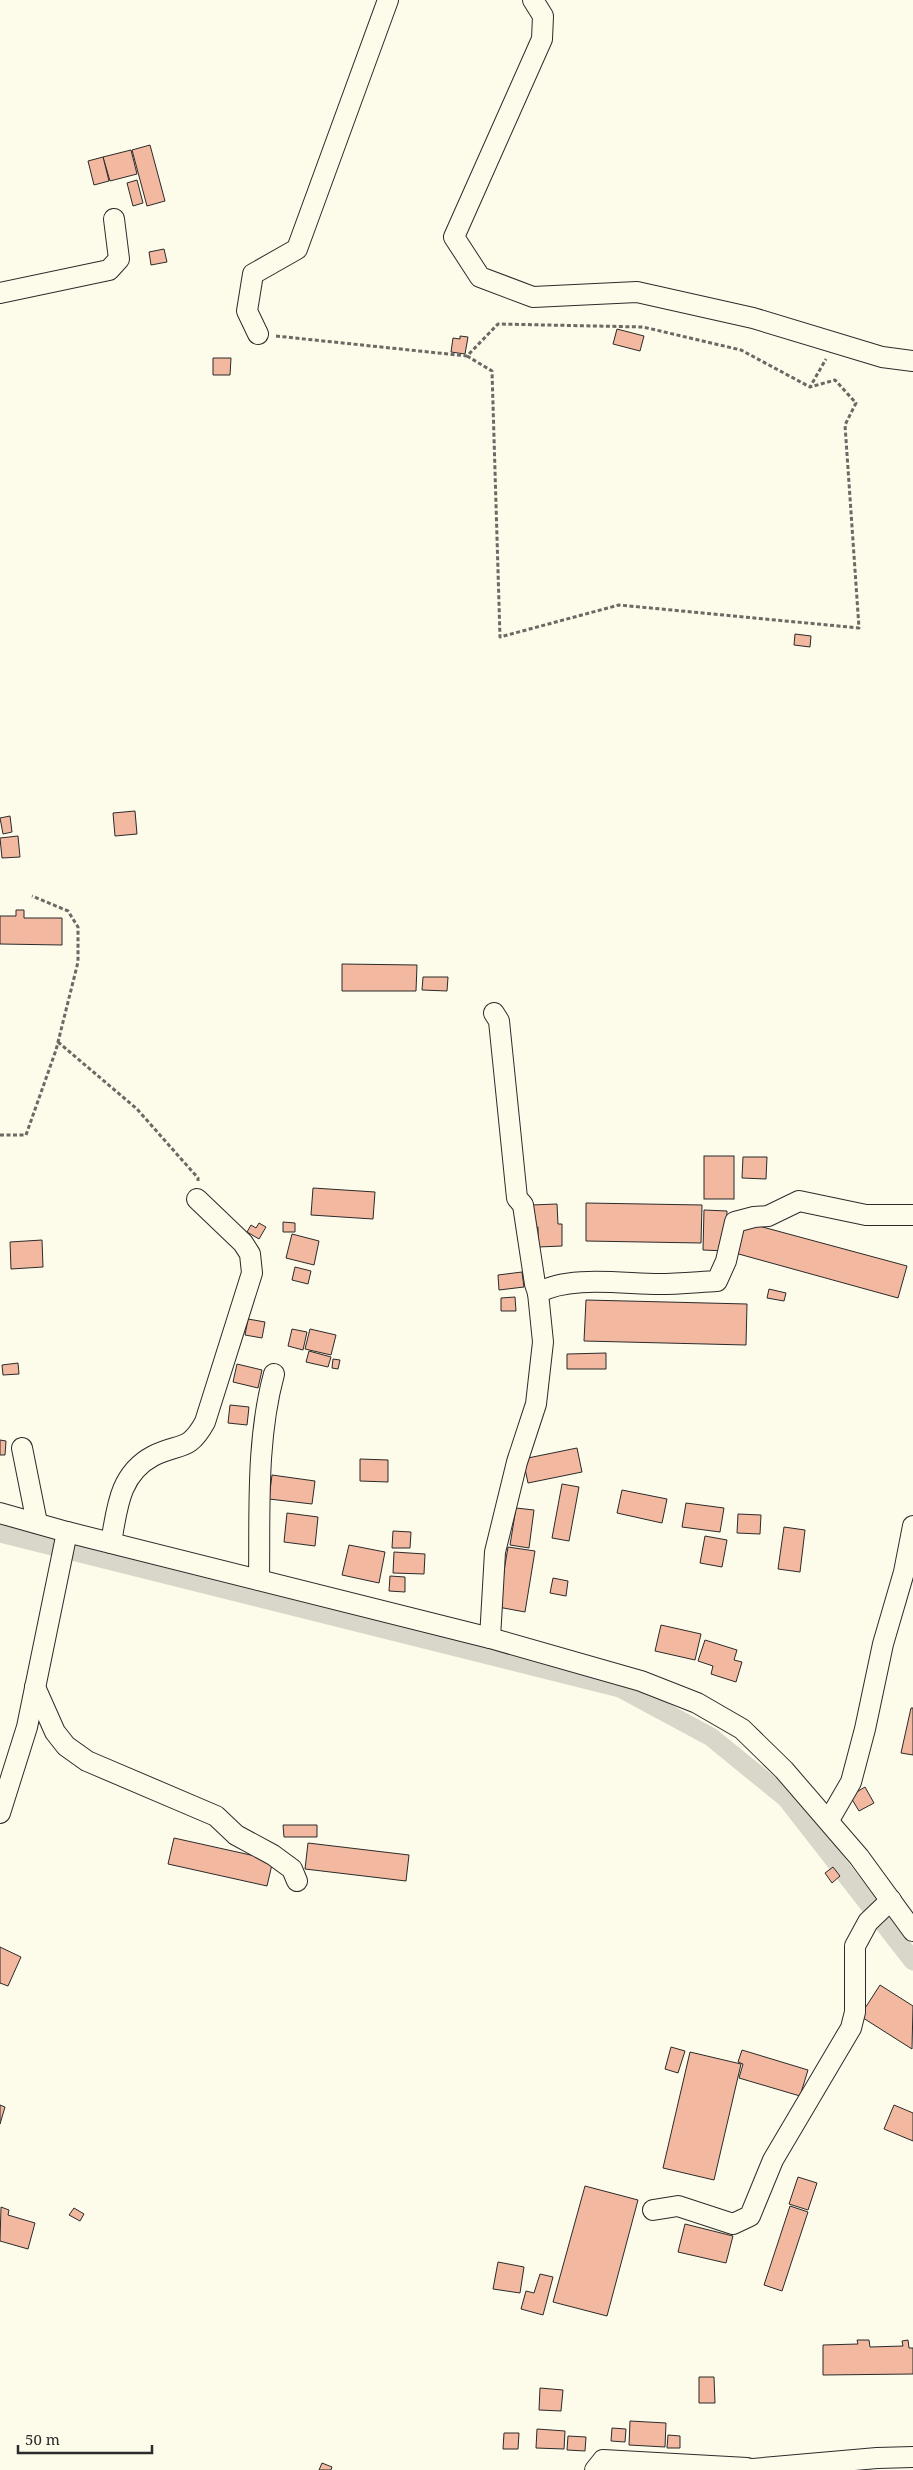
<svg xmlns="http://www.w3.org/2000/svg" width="913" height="2470" font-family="'Noto Serif',serif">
	<rect width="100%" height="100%" fill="#fdfbea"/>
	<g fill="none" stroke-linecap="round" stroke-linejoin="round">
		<!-- canal -->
		<path stroke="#d8d7c9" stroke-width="19" d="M 0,1533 L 620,1688 L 711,1737 L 786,1798 L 913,1961"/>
	</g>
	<!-- building -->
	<g fill="#f2b8a0" stroke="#2b2b2b">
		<path d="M 150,145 L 165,201 L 147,206 L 132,150 Z"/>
		<path d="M 131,150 L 137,174 L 110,181 L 103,157 Z"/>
		<path d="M 103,157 L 109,181 L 94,185 L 88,161 Z"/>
		<path d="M 137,180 L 143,203 L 133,206 L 127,183 Z"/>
		<path d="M 164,249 L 167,262 L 151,265 L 149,252 Z"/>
		<path d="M 617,329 L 644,336 L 640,351 L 613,344 Z"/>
		<path d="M 460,336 L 468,337 L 465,354 L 451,352 L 453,338 L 460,339 Z"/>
		<path d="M 213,358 L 231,358 L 230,375 L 213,375 Z"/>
		<path d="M 795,634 L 811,636 L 810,647 L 794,645 Z"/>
		<path d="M 135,811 L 137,834 L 115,836 L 113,813 Z"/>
		<path d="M 10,816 L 12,832 L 3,834 L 0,818 Z"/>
		<path d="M 18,836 L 20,857 L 2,858 L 0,838 Z"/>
		<path d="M 16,910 L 24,910 L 24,918 L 62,918 L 62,945 L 0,944 L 0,916 L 16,916 Z"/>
		<path d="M 342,964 L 417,965 L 416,991 L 342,991 Z"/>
		<path d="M 423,977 L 448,977 L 447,991 L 422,990 Z"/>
		<rect x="704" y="1156" width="30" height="43"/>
		<path d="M 743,1157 L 767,1157 L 766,1179 L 742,1178 Z"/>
		<path d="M 313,1188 L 375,1192 L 373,1219 L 311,1215 Z"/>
		<path d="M 586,1203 L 702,1205 L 701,1243 L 586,1241 Z"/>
		<path d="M 557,1204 L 558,1224 L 562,1224 L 562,1246 L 538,1247 L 538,1227 L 531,1227 L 531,1205 Z"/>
		<path d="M 704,1210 L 727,1211 L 726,1251 L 703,1250 Z"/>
		<path d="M 283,1222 L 295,1223 L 295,1232 L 283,1232 Z"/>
		<path d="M 744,1222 L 907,1266 L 898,1298 L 735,1253 Z"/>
		<path d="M 259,1223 L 266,1227 L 259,1239 L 247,1232 L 251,1225 L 256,1228 Z"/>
		<path d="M 292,1234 L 319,1241 L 314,1265 L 286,1258 Z"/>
		<path d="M 42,1240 L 43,1267 L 11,1269 L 10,1242 Z"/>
		<path d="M 295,1267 L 311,1271 L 308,1284 L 292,1280 Z"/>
		<path d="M 522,1272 L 524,1287 L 499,1290 L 498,1275 Z"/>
		<path d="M 769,1289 L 786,1293 L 784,1301 L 767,1298 Z"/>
		<path d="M 515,1297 L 516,1311 L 501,1311 L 501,1298 Z"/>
		<path d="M 586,1300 L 747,1304 L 746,1345 L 584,1341 Z"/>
		<path d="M 248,1319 L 265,1322 L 262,1338 L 245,1335 Z"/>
		<path d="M 292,1329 L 307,1332 L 303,1350 L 288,1346 Z"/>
		<path d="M 310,1329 L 336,1335 L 331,1355 L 305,1349 Z"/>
		<path d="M 309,1351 L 331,1357 L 328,1367 L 306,1362 Z"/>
		<path d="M 606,1353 L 606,1369 L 567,1369 L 567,1354 Z"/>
		<path d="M 333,1359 L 340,1360 L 338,1369 L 332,1368 Z"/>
		<path d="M 18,1363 L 19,1374 L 3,1375 L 2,1365 Z"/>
		<path d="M 237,1364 L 262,1370 L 258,1388 L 233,1382 Z"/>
		<path d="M 230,1405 L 249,1407 L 247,1425 L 228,1423 Z"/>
		<path d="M 0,1440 L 6,1441 L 5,1455 L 0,1455 Z"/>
		<path d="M 577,1448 L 582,1472 L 528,1483 L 523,1459 Z"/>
		<path d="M 360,1459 L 388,1460 L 388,1482 L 360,1481 Z"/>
		<path d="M 272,1475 L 315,1481 L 312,1504 L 269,1499 Z"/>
		<path d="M 562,1484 L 579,1487 L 569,1541 L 552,1538 Z"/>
		<path d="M 622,1490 L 667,1499 L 662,1523 L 617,1513 Z"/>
		<path d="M 686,1503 L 724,1508 L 720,1532 L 682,1527 Z"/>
		<path d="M 516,1508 L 534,1510 L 529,1548 L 510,1545 Z"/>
		<path d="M 287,1513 L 318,1517 L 315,1546 L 284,1542 Z"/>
		<path d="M 738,1514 L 761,1515 L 760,1534 L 737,1533 Z"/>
		<path d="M 784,1527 L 805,1530 L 800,1572 L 778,1569 Z"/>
		<path d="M 393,1531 L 411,1532 L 410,1548 L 392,1548 Z"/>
		<path d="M 705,1536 L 727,1540 L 722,1567 L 700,1563 Z"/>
		<path d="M 349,1545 L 385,1552 L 379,1583 L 342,1575 Z"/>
		<path d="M 508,1547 L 535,1551 L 525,1612 L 498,1607 Z"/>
		<path d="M 394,1552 L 425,1554 L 424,1574 L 393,1573 Z"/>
		<path d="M 390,1576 L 405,1577 L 405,1592 L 389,1591 Z"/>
		<path d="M 553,1578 L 568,1581 L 566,1596 L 550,1593 Z"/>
		<path d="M 661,1625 L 701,1634 L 695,1660 L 655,1651 Z"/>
		<path d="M 705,1640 L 737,1650 L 734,1660 L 742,1662 L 736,1682 L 711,1674 L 713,1666 L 698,1661 Z"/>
		<path d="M 911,1708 L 913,1708 L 913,1755 L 901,1753 Z"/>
		<path d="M 865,1787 L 874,1803 L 859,1811 L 850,1796 Z"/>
		<path d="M 283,1825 L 317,1825 L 317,1837 L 284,1837 Z"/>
		<path d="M 174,1838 L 273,1860 L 267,1886 L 168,1864 Z"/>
		<path d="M 308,1843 L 409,1855 L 406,1881 L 305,1869 Z"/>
		<path d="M 833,1867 L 840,1876 L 832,1883 L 825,1873 Z"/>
		<path d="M 0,1947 L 21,1957 L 8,1986 L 0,1983 Z"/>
		<path d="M 880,1985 L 913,2006 L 912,2049 L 860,2016 Z"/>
		<path d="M 671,2047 L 685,2051 L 678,2073 L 665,2069 Z"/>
		<path d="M 742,2050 L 808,2070 L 800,2096 L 739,2078 L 743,2064 L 738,2062 Z"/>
		<path d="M 690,2052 L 741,2064 L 714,2180 L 663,2168 Z"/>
		<path d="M 0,2105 L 5,2107 L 0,2124 Z"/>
		<path d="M 894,2105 L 913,2113 L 913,2141 L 884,2129 Z"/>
		<path d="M 798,2177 L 817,2183 L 808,2210 L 789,2204 Z"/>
		<path d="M 585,2186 L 638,2200 L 607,2316 L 553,2302 Z"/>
		<path d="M 790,2206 L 808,2212 L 782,2291 L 764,2285 Z"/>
		<path d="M 1,2207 L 9,2210 L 8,2215 L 35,2223 L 28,2249 L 0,2241 Z"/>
		<path d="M 74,2208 L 84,2214 L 80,2221 L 69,2215 Z"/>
		<path d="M 685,2224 L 733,2236 L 726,2263 L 678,2252 Z"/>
		<path d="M 498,2262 L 524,2267 L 520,2293 L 493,2289 Z"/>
		<path d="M 540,2274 L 553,2277 L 543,2315 L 521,2309 L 526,2291 L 534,2293 Z"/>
		<path d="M 857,2340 L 869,2340 L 870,2347 L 903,2346 L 902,2341 L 908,2340 L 909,2348 L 913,2348 L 913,2374 L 823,2375 L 823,2345 L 858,2344 Z"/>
		<path d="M 699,2377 L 714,2377 L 715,2403 L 699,2403 Z"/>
		<path d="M 540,2388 L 563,2390 L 561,2411 L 539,2410 Z"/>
		<path d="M 630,2421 L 666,2423 L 665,2447 L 629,2445 Z"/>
		<path d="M 612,2428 L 626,2429 L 625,2442 L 611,2441 Z"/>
		<path d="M 537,2429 L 565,2431 L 564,2449 L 536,2448 Z"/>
		<path d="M 504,2433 L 519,2433 L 518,2449 L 503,2449 Z"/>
		<path d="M 668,2435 L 680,2436 L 680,2448 L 667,2448 Z"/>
		<path d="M 568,2436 L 586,2437 L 585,2451 L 567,2450 Z"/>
		<path d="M 322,2463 L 332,2467 L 331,2470 L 319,2470 Z"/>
	</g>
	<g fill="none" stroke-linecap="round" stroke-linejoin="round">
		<defs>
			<g id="minor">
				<path d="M 533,0 L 543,16 L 542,39 L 454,237 L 480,277 L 533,297 L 637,292 L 753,318 L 882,357 L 913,361"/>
				<path d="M 0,293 L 109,270 L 119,259 L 114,219"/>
				<path d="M 258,334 L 247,311 L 253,274 L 297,249 L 388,0"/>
				<path d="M 494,1013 L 499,1021 L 517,1198 L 523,1205 L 535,1284 L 538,1293"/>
				<path d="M 22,1448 L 37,1523"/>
				<path d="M 0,1513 L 67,1532 L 490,1638 L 641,1681 L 697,1703 L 742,1729 L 784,1770 L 859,1857 L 913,1931"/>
				<path d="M 111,1543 C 117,1509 119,1474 153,1456 C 180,1442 188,1453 205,1422 L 252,1273 L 250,1254 L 243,1243 L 197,1199"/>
				<path d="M 259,1580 C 260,1512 256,1440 274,1374"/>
				<path d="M 490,1638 L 495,1552 L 517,1462 L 536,1404 L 543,1342 L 538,1293 C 568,1275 624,1284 659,1284 C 678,1284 698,1282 717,1281 L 726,1261 L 735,1222 L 754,1217 L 768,1216 L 799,1201 L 866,1215 L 913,1215"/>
				<path d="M 35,1687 L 55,1732 L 66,1746 L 87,1761 L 216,1816 L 236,1835 L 273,1855 L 292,1869 L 297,1881"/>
				<path d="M 0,1813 L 27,1727 L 67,1532"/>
				<path d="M 829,1820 L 851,1782 L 865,1729 L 883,1644 L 904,1572 L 913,1526"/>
				<path d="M 653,2210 L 678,2206 L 733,2224 L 750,2216 L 773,2160 L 851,2028 L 855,2012 L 855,1946 L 868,1922 L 891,1900"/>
				<path d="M 595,2470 L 603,2460 L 747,2468"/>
				<path d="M 741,2470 L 877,2458 L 913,2457"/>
			</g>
		</defs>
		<!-- minor casing -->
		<use href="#minor" stroke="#2b2b2b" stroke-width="22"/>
		<!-- path -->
		<g stroke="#6a6964" stroke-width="3" stroke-dasharray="4 2.5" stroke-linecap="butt">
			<path d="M 276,336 L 467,356 L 498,324 L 643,327 L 741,350 L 810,387 L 826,359"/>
			<path d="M 467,356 L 492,371 L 500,637 L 619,605 L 859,628 L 845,425 L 856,403 L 835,380 L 810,387"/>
			<path d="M 58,1042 L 137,1109 L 198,1178 L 198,1181"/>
			<path d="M 0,1135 L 26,1135 L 56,1050 L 78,962 L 78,927 L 68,911 L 32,896"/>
		</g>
		<!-- minor -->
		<use href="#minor" stroke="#fdfbea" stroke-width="20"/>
	</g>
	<!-- scale -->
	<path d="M18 2445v8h134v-8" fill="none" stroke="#2b2b2b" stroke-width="2.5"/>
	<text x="25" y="2445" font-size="15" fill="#2b2b2b" stroke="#fdfbea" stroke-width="4" paint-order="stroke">50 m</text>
</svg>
